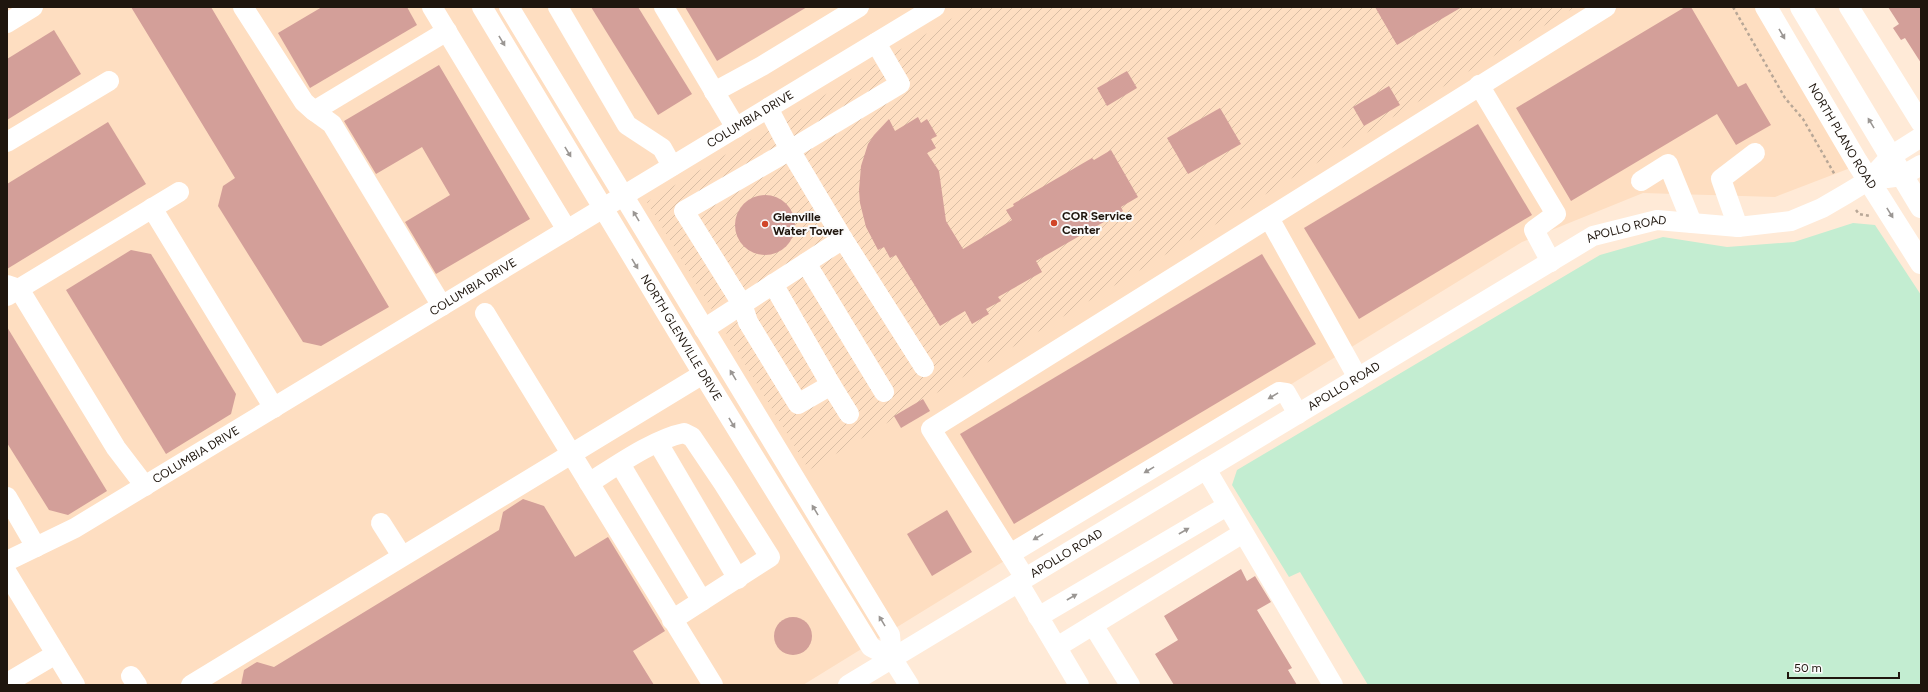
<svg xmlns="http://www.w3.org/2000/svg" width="1928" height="692" font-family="Figtree,sans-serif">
	<defs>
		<pattern id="industrial-furrows" width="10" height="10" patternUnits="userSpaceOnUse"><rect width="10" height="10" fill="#fedec1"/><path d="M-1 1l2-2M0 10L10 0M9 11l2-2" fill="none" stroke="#d9bea5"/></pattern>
	</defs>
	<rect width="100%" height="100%" fill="#ffead7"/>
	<!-- built -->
	<path fill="#fedec1" d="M 7,7 L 1755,7 L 1853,167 L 1775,197 L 1643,193 L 1522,242 L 803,685 L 7,685 Z"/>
	<!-- industrial -->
	<path fill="url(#industrial-furrows)" d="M 971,7 L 1575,7 L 809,470 L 647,202 Z"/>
	<!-- green -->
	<path fill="#c3edd1" d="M 1853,223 L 1875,225 L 1921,295 L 1921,685 L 1368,685 L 1300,572 L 1289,577 L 1232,485 L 1237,470 L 1600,255 L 1663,237 L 1727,247 L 1794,242 Z"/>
	<!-- building -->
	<g fill="#d39f99">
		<path d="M 131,7 L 211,7 L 389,307 L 321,346 L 303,342 L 218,206 L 223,186 L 235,178 Z"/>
		<path d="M 322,7 L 407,7 L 417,25 L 310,88 L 278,33 Z"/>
		<path d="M 591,7 L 638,7 L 692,94 L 658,115 Z"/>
		<path d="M 685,7 L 807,7 L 717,61 Z"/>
		<path d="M 1375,7 L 1462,7 L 1397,45 Z"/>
		<path d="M 1685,7 L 1691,7 L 1738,87 L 1746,83 L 1771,125 L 1736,145 L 1717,114 L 1571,201 L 1516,108 Z"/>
		<path d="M 1888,7 L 1921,7 L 1921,63 L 1905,38 L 1901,40 L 1893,28 L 1899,24 Z"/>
		<path d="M 54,30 L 81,74 L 7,120 L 7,59 Z"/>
		<path d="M 439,65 L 530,219 L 436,274 L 405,222 L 450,195 L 422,147 L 376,174 L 344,121 Z"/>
		<path d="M 1127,71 L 1137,88 L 1107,106 L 1097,88 Z"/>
		<path d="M 1389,86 L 1400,105 L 1364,126 L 1353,107 Z"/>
		<path d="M 1220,108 L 1241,144 L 1188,174 L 1167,138 Z"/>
		<path d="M 918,117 L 921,123 L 927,119 L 937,136 L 931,139 L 936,148 L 927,153 L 939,171 L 946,221 L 963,249 L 1012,220 L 1006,210 L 1014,206 L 1013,204 L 1092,158 L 1094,160 L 1111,150 L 1138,197 L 1121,207 L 1123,211 L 1036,261 L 1042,272 L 998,297 L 1001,301 L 986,309 L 989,314 L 972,324 L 965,311 L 940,326 L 896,255 L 890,258 L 884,247 L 878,250 L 866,227 L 860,203 L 859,190 L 861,166 L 868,144 L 874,135 L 889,119 L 895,131 Z"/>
		<path d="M 108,122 L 146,184 L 7,269 L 7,184 Z"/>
		<path d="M 1478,124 L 1532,215 L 1359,319 L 1304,228 Z"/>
		<circle cx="765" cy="225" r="30"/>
		<path d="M 131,250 L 151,254 L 236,394 L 231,414 L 166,454 L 66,290 Z"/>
		<path d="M 1262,254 L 1316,344 L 1014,524 L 960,434 Z"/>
		<path d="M 7,327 L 107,491 L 68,515 L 49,510 L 7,443 Z"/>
		<path d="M 923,399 L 930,411 L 901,428 L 894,416 Z"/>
		<path d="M 523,499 L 544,506 L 575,557 L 608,537 L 665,631 L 633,651 L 654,685 L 241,685 L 244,670 L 257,662 L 274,667 L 499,530 L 503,512 Z"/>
		<path d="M 947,510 L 972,552 L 932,576 L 907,534 Z"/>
		<path d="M 1241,569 L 1247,581 L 1255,576 L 1271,602 L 1257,610 L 1292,668 L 1288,670 L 1297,685 L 1174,685 L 1155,654 L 1178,640 L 1164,616 Z"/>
		<circle cx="793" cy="636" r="19"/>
	</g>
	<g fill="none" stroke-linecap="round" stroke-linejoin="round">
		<!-- path -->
		<g stroke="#b8a797" stroke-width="2.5" stroke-dasharray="3 3" stroke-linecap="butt">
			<path d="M 1733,7 L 1785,98 L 1803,119 L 1835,175"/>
			<path d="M 1856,210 L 1859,214 L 1870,216"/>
		</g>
		<!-- minor -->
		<g stroke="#fff" stroke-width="20">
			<path d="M 243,7 L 304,102 L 314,111"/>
			<path d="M 432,7 L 567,230"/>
			<path id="s1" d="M 482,7 L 703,374 L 871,647 L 892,658"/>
			<path d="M 509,7 L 890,635 L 892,658 L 909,685"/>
			<path d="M 558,7 L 627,125 L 662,148 L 672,166"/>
			<path d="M 664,7 L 736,128"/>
			<path d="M 1849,7 L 1921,123"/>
			<path d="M 7,23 L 33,7"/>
			<path d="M 1479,85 L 1556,214 L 1534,230 L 1551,262"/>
			<path d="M 714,92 L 762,66 L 859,7"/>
			<path d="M 768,108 L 790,150 L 684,211 L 742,304 L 748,322 L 798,404 L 831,385 L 849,414"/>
			<path d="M 7,142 L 109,81"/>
			<path d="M 1887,178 L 1902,176 L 1921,165"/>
			<path d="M 1641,181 L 1668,164 L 1692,223"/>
			<path d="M 152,208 L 274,408"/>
			<path d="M 1269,218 L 1358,378"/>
			<path d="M 1738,227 L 1721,179 L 1755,153"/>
			<path d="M 843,239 L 790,150 L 900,84 L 876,43"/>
			<path d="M 806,263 L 884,392"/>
			<path d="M 773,284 L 831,385"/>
			<path d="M 7,285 L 19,289 L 116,448 L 145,486"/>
			<path d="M 7,296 L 179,192"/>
			<path d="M 442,306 L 332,124 L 314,111 L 447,31"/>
			<path d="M 485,313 L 713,685"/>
			<path d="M 704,329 L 843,239 L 924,367"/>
			<path d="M 658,443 L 738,579"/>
			<path d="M 620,464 L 702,601"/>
			<path d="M 1206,469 L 1333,685"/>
			<path d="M 589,483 C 616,466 654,439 684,433 L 692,437 L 723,483 L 770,557 L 672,620"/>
			<path d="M 7,497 L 36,547"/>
			<path d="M 381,523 L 402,556"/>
			<path d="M 1010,554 L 1279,392 L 1286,393 L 1298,414"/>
			<path id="s2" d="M 7,561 L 75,528 L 935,7"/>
			<path d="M 7,573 L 75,685"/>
			<path d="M 1025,578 L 931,429 L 1606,7"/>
			<path d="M 1018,582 L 1079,685"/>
			<path d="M 1038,617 L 1227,506"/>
			<path d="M 1093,625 L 1130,685"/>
			<path d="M 1057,647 L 1243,533"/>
			<path d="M 131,676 L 137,685"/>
			<path d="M 7,683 L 56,654"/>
			<path d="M 191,685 L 703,374"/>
			<path id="s3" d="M 848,685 L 1593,236 L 1657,220 L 1738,227 L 1791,221 L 1822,208 L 1846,194 L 1869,180 L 1891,156 L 1921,137"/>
		</g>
		<!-- major -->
		<g stroke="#fff" stroke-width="22">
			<path id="s4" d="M 1766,7 L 1857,162 L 1921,263"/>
			<path d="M 1801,7 L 1921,207"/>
		</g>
	</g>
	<!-- one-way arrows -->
	<defs><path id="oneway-solid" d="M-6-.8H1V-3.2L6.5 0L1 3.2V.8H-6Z"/></defs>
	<g fill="#9a9693">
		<use href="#oneway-solid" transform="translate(1782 34) rotate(60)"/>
		<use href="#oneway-solid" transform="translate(502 41) rotate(59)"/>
		<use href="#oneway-solid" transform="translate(1871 123) rotate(-121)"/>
		<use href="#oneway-solid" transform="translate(568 152) rotate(59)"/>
		<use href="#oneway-solid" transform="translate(1890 213) rotate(58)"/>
		<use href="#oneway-solid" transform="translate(636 216) rotate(-121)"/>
		<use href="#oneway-solid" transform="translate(635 264) rotate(59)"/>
		<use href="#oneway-solid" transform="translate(733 375) rotate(-121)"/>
		<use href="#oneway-solid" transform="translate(1273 396) rotate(149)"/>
		<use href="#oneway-solid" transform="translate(732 423) rotate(59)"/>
		<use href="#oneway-solid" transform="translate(1149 470) rotate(149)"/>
		<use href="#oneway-solid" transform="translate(815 510) rotate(-121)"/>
		<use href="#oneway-solid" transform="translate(1184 531) rotate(-30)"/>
		<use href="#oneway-solid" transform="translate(1038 537) rotate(149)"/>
		<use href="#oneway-solid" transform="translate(1072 597) rotate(-30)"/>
		<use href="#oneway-solid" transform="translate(882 621) rotate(-121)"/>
	</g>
	<!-- markers -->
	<g fill="#d14629" stroke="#fbfbfb" stroke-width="1.5">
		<circle cx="1054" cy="223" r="4"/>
		<circle cx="765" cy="224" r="4"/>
	</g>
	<g text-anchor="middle" stroke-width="4" stroke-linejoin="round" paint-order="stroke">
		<!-- street labels -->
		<g font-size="12" fill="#1f160e" stroke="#fbfbfb">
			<text dy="4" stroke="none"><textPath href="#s2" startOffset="865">COLUMBIA DRIVE</textPath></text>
			<text dy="4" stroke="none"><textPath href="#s4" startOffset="150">NORTH PLANO ROAD</textPath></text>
			<text dy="4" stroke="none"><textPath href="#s3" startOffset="904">APOLLO ROAD</textPath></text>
			<text dy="4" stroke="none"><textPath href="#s2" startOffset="541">COLUMBIA DRIVE</textPath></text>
			<text dy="4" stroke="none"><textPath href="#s1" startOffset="386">NORTH GLENVILLE DRIVE</textPath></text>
			<text dy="4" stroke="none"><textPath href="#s3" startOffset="579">APOLLO ROAD</textPath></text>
			<text dy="4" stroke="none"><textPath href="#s2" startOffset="217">COLUMBIA DRIVE</textPath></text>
			<text dy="4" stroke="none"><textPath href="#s3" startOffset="255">APOLLO ROAD</textPath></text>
		</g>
		<!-- poi labels -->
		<g font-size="12" font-weight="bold" fill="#1f160e" stroke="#fbfbfb" text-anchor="start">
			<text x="1062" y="220">COR Service<tspan x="1062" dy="14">Center</tspan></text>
			<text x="773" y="221">Glenville<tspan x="773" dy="14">Water Tower</tspan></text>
		</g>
	</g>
	<!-- border -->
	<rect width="1928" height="692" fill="none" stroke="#1f160e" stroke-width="16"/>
	<!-- scale -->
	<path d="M1788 672v6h111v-6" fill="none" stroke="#1f160e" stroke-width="2"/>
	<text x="1794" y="672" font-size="12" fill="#1f160e" stroke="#fbfbfb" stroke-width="3" paint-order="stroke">50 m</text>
</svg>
